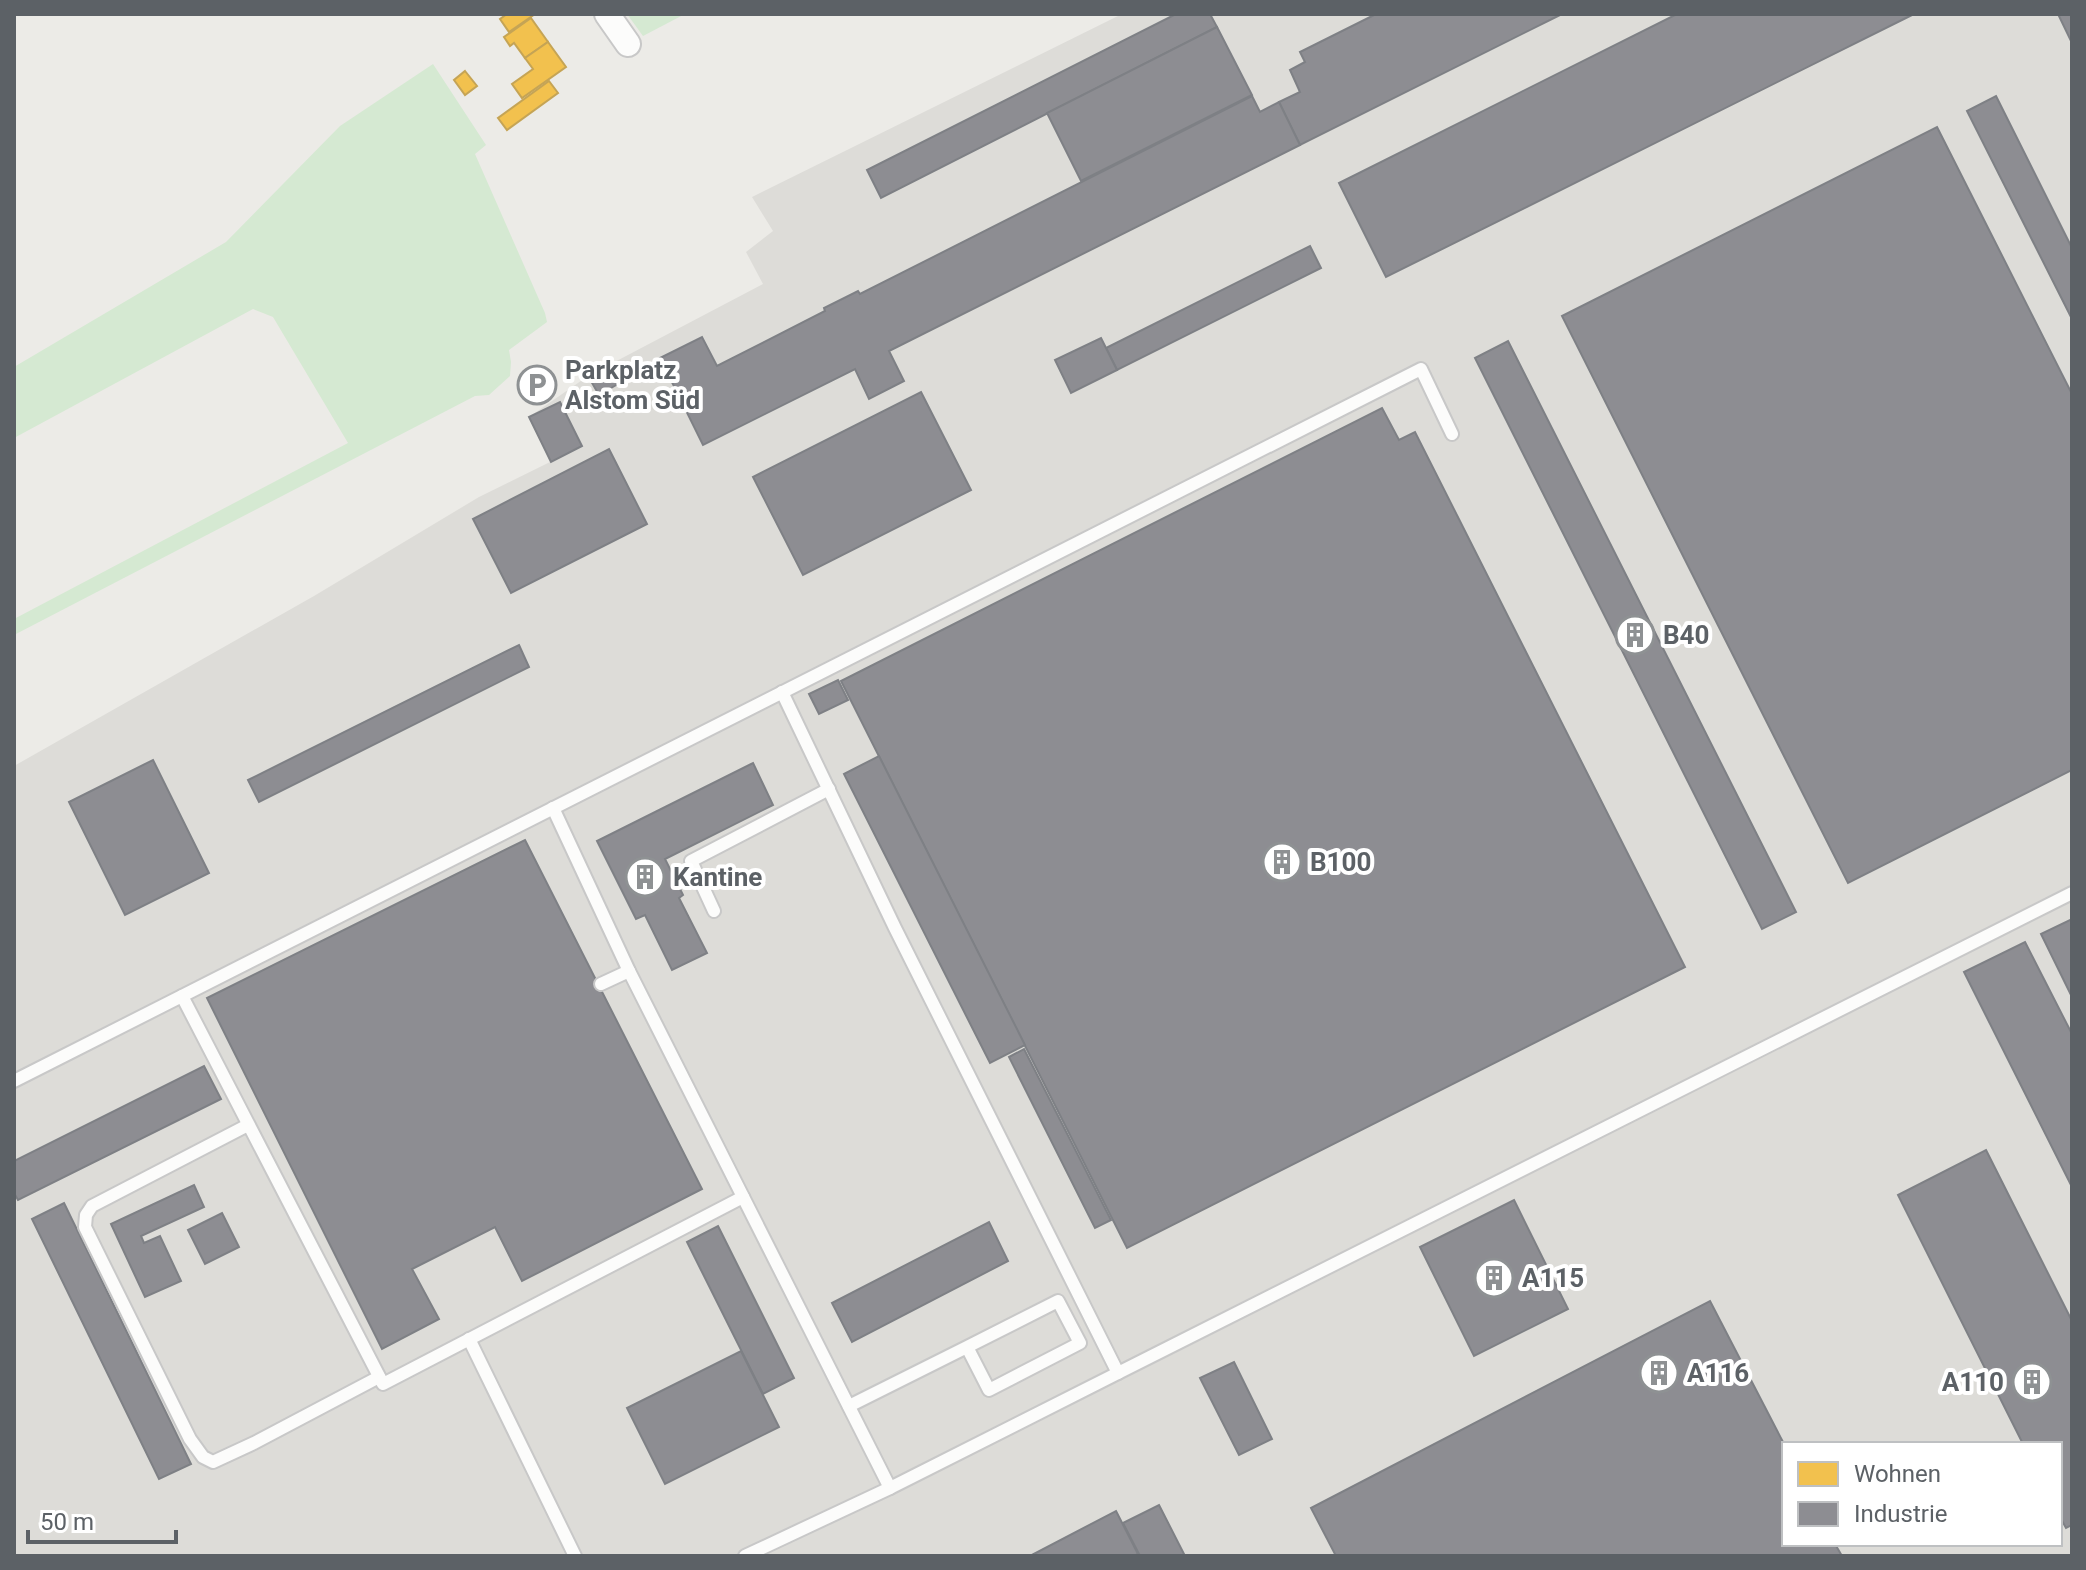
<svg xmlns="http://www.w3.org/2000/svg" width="2086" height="1570" font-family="Roboto,sans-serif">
	<rect width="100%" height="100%" fill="#ecebe7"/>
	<!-- industrial -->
	<path fill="#dddcd8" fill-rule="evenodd" d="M 1122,14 L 2072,14 L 2072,1556 L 14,1556 L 14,766 L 314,596 L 479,497 L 550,462 L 529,417 L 588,376 L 763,284 L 746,252 L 773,231 L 752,197 ZM 1784,1444 L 2060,1444 L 2060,1544 L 1784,1544 Z"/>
	<!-- green -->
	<g fill="#d5e9d2">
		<path d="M 627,14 L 685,14 L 643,36 Z"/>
		<path d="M 433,64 L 486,145 L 475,154 L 545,313 L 547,322 L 509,350 L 511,362 L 510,376 L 489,395 L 475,396 L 14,635 L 14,619 L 348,443 L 273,317 L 253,309 L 14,438 L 14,367 L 226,242 L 340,126 Z"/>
	</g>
	<!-- homes -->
	<g fill="#f2c14e" stroke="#c5a455" stroke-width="2">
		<path d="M 507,14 L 535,14 L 509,32 L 500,19 Z"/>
		<path d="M 531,18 L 548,42 L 525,58 L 514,43 L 510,46 L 504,37 Z"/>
		<path d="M 548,42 L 566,67 L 522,98 L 512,84 L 533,69 L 525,58 Z"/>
		<path d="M 465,71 L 477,86 L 465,95 L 454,80 Z"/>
		<path d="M 549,81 L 558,93 L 507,130 L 498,118 Z"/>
	</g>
	<!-- industry -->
	<g fill="#8d8d92" stroke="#7e8085" stroke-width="2">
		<path d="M 1176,14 L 1210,14 L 1217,27 L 881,198 L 867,170 Z"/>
		<path d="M 1376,14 L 1562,14 L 1300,145 L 1279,102 L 1300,92 L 1290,70 L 1305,62 L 1300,52 Z"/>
		<path d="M 1677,14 L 1914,14 L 1386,277 L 1339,183 Z"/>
		<path d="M 2058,14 L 2072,14 L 2072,43 Z"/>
		<path d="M 1217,27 L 1252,95 L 1081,181 L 1047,113 Z"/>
		<path d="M 1252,96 L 1260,112 L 1279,102 L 1300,145 L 889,351 L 904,381 L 869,399 L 855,369 L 703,445 L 660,358 L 702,337 L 717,366 L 825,311 L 824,308 L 858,291 L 860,294 Z"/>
		<path d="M 1996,96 L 2072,248 L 2072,319 L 1967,111 Z"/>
		<path d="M 1937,127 L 2072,394 L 2072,770 L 1848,883 L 1562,316 Z"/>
		<path d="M 1310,246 L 1321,268 L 1117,370 L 1106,348 Z"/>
		<path d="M 1101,338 L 1117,370 L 1071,393 L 1055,360 Z"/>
		<path d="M 1508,341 L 1796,912 L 1762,929 L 1475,358 Z"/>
		<path d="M 612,363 L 619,375 L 614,377 L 618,384 L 599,395 L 588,376 Z"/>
		<path d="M 921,392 L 971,490 L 803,575 L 753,477 Z"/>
		<path d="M 560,402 L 582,446 L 551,462 L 529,417 Z"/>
		<path d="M 1382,408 L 1399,440 L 1415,432 L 1685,967 L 1127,1248 L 841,681 Z"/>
		<path d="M 609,449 L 647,524 L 511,593 L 473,519 Z"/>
		<path d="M 519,645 L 529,667 L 259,802 L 248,780 Z"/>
		<path d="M 838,680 L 848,700 L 819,714 L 809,694 Z"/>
		<path d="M 879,756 L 1025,1045 L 990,1063 L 844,774 Z"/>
		<path d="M 153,760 L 209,873 L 125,915 L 69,802 Z"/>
		<path d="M 753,763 L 773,805 L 665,859 L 683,895 L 679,898 L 707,953 L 672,970 L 645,915 L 636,919 L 597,841 Z"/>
		<path d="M 525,840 L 702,1189 L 522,1281 L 495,1227 L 412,1269 L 439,1319 L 382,1349 L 207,998 Z"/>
		<path d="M 2072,919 L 2072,997 L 2041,934 Z"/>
		<path d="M 2025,942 L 2072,1034 L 2072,1187 L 1964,972 Z"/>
		<path d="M 1024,1049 L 1111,1220 L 1095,1228 L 1009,1057 Z"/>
		<path d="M 204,1066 L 221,1099 L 18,1200 L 14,1193 L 14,1161 Z"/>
		<path d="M 1986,1150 L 2072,1321 L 2072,1525 L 2066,1528 L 2060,1517 L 2060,1444 L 2023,1444 L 1898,1195 Z"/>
		<path d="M 194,1185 L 204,1207 L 141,1236 L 144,1243 L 160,1236 L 181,1281 L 145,1297 L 111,1224 Z"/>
		<path d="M 1514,1200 L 1568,1309 L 1474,1356 L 1420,1247 Z"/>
		<path d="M 64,1203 L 191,1464 L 159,1479 L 32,1219 Z"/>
		<path d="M 222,1213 L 239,1247 L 205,1264 L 188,1230 Z"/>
		<path d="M 989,1222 L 1008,1261 L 852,1342 L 832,1303 Z"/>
		<path d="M 718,1226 L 794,1378 L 763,1394 L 687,1242 Z"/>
		<path d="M 1710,1301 L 1784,1444 L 1784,1544 L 1835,1544 L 1842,1556 L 1336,1556 L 1311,1508 Z"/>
		<path d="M 741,1351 L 779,1427 L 665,1484 L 627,1408 Z"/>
		<path d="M 1234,1362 L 1272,1439 L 1239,1455 L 1200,1378 Z"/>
		<path d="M 1159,1505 L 1185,1556 L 1140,1556 L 1123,1523 Z"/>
		<path d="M 1116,1511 L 1138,1554 L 1134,1556 L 1030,1556 Z"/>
	</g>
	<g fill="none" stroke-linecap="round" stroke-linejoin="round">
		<defs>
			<g id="service">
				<path d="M 782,692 L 895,928 L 1118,1373 L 2072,893"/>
				<path d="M 553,808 L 629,971 L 890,1488"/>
				<path d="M 714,911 L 691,861 L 829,789"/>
				<path d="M 601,984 L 629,971"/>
				<path d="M 182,996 L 383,1384 L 743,1197"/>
				<path d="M 14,1081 L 1421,369 L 1452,434"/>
				<path d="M 248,1125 L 92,1206 L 86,1215 L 85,1227 L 190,1439 L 203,1457 L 213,1462 L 254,1443 L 379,1377"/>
				<path d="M 469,1339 L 575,1556"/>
				<path d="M 849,1406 L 967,1347 L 989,1390 L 1080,1343 L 1058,1301 L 967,1347"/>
				<path d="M 745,1556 L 890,1488 L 1118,1373"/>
			</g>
			<path id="minor" d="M 607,14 L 628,44"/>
		</defs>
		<!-- service casing -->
		<use href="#service" stroke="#c8c8c8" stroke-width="16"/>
		<!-- minor casing -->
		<use href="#minor" stroke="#c8c8c8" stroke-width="28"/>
		<!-- service -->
		<use href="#service" stroke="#fcfcfb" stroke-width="12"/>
		<!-- minor -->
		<use href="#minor" stroke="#fcfcfb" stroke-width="24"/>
	</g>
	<!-- icons -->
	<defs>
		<symbol id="parking-ring" viewBox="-11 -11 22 22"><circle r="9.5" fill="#fff" stroke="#8e9193" stroke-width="1.5"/><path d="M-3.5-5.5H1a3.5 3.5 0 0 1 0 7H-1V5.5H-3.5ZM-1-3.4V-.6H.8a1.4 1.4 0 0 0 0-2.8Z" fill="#8e9193"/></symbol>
		<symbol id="building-ring" viewBox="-11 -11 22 22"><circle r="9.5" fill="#fff" stroke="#8e9193" stroke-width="1.5"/><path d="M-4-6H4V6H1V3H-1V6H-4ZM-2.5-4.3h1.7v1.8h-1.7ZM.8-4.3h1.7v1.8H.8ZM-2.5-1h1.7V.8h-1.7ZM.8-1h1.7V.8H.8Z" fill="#8e9193"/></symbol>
	</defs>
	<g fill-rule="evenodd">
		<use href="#parking-ring" x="515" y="363" width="44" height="44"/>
		<use href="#building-ring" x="1613" y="613" width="44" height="44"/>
		<use href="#building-ring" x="1260" y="840" width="44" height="44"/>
		<use href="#building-ring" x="623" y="855" width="44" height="44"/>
		<use href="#building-ring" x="1472" y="1256" width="44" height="44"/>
		<use href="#building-ring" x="1637" y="1351" width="44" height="44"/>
		<use href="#building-ring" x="2010" y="1360" width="44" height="44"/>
	</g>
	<g text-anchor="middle" stroke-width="8" stroke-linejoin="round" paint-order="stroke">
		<!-- poi labels -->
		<g font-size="26" font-weight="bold" fill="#5c6166" stroke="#fff" text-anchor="start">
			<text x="565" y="379">Parkplatz<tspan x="565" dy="30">Alstom Süd</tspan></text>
			<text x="1663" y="644">B40</text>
			<text x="1310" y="871">B100</text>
			<text x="673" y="886">Kantine</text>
			<text x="1522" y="1287">A115</text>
			<text x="1687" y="1382">A116</text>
			<text x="2004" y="1391" text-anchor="end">A110</text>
		</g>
	</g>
	<!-- border -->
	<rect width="2086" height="1570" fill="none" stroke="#5c6166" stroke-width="32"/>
	<!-- legend -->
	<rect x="1782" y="1442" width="280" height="104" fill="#ffffff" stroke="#bec0c2" stroke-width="2"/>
	<rect x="1798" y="1462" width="40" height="24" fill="#f2c14e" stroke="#bec0c2" stroke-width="2"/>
	<text x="1854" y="1482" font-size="24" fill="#5c6166">Wohnen</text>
	<rect x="1798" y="1502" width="40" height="24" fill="#8d8d92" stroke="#bec0c2" stroke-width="2"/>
	<text x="1854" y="1522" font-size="24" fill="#5c6166">Industrie</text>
	<!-- scale -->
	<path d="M28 1530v12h148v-12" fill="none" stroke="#5c6166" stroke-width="4"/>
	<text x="40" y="1530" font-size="24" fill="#5c6166" stroke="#ffffff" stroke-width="6" paint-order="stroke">50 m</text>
</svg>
